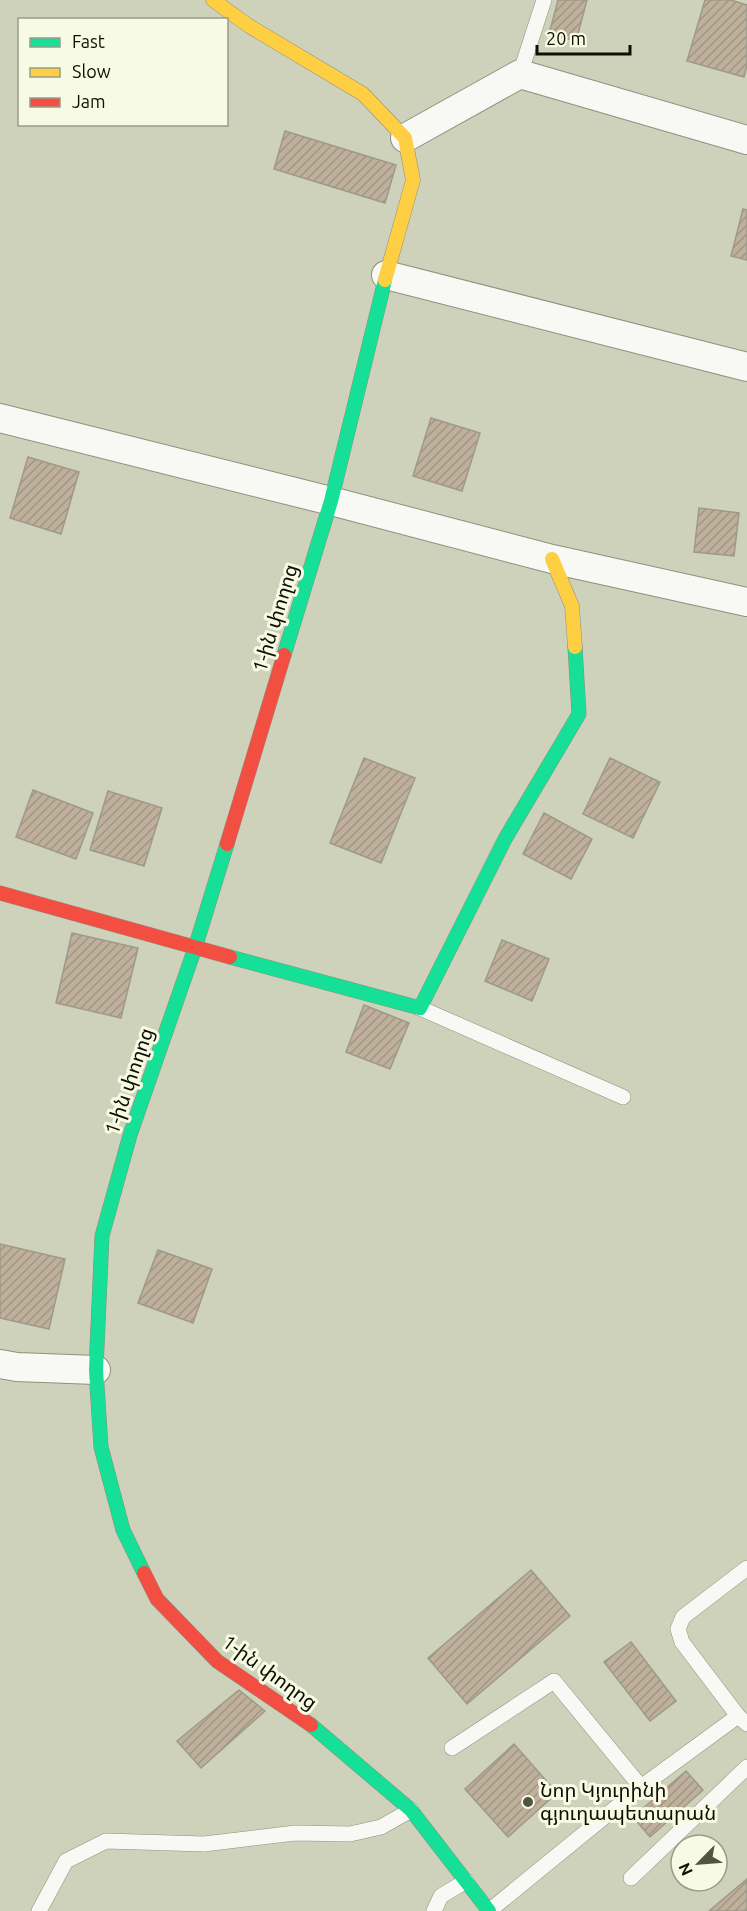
<svg xmlns="http://www.w3.org/2000/svg" width="747" height="1911" font-family="Ubuntu,'Noto Sans Armenian',sans-serif">
	<defs>
		<pattern id="building-hatch" width="6" height="6" patternUnits="userSpaceOnUse" patternTransform="scale(1.5)"><rect width="6" height="6" fill="#beb09a"/><path d="M-1 1l2-2M0 6l6-6M5 7l2-2" fill="none" stroke="#a29683"/></pattern>
	</defs>
	<rect width="100%" height="100%" fill="#ced2ba"/>
	<!-- building -->
	<g fill="url(#building-hatch)" stroke="#9e998a" stroke-width="1.5">
		<path d="M 558,0 L 587,0 L 576,41 L 549,34 Z"/>
		<path d="M 705,0 L 731,0 L 747,5 L 747,65 L 744,77 L 687,61 Z"/>
		<path d="M 285,131 L 396,165 L 385,203 L 274,169 Z"/>
		<path d="M 743,209 L 747,210 L 747,260 L 731,256 Z"/>
		<path d="M 431,418 L 480,433 L 462,491 L 413,476 Z"/>
		<path d="M 28,457 L 79,472 L 61,534 L 10,518 Z"/>
		<path d="M 699,508 L 739,513 L 734,556 L 694,552 Z"/>
		<path d="M 364,758 L 415,778 L 381,863 L 330,843 Z"/>
		<path d="M 610,758 L 660,782 L 633,838 L 583,814 Z"/>
		<path d="M 33,790 L 93,813 L 76,859 L 16,837 Z"/>
		<path d="M 108,791 L 162,808 L 144,866 L 90,850 Z"/>
		<path d="M 544,813 L 592,839 L 571,879 L 523,854 Z"/>
		<path d="M 72,933 L 138,948 L 121,1018 L 56,1003 Z"/>
		<path d="M 502,940 L 549,959 L 532,1001 L 485,981 Z"/>
		<path d="M 364,1005 L 409,1023 L 390,1069 L 346,1052 Z"/>
		<path d="M 0,1244 L 65,1259 L 49,1329 L 0,1318 Z"/>
		<path d="M 158,1250 L 212,1269 L 193,1323 L 138,1303 Z"/>
		<path d="M 531,1570 L 570,1616 L 467,1704 L 428,1658 Z"/>
		<path d="M 631,1642 L 676,1701 L 650,1721 L 604,1662 Z"/>
		<path d="M 239,1690 L 265,1711 L 201,1768 L 177,1741 Z"/>
		<path d="M 514,1744 L 557,1793 L 508,1837 L 465,1789 Z"/>
		<path d="M 686,1771 L 703,1790 L 650,1837 L 633,1817 Z"/>
		<path d="M 747,1879 L 747,1911 L 709,1911 Z"/>
	</g>
	<g fill="none" stroke-linecap="round" stroke-linejoin="round">
		<defs>
			<g id="lane">
				<path d="M 520,74 L 544,0"/>
				<path d="M 420,1008 L 623,1097"/>
				<path d="M 738,1716 L 682,1642 L 678,1629 L 683,1617 L 747,1568"/>
				<path d="M 452,1748 L 554,1681 L 641,1787 L 489,1911"/>
				<path d="M 641,1787 L 738,1716 L 747,1724"/>
				<path d="M 631,1878 L 747,1767"/>
				<path d="M 39,1911 L 66,1861 L 106,1841 L 204,1844 L 295,1833 L 350,1834 L 381,1827 L 411,1810"/>
				<path d="M 434,1911 L 441,1896 L 466,1881"/>
			</g>
			<g id="street">
				<path d="M 405,138 L 520,74 L 747,140"/>
				<path d="M 386,275 L 747,367"/>
				<path d="M 0,418 L 331,501 L 552,559 L 747,602"/>
				<path d="M 0,1364 L 17,1367 L 96,1370"/>
			</g>
			<g id="fast">
				<path d="M 284,655 L 331,501 L 385,280"/>
				<path d="M 230,957 L 420,1008 L 505,839 L 579,714 L 575,647"/>
				<path d="M 144,1573 L 123,1530 L 101,1447 L 96,1370 L 102,1236 L 130,1135 L 195,948 L 227,844"/>
				<path d="M 311,1725 L 411,1810 L 489,1911"/>
			</g>
			<g id="slow">
				<path d="M 213,0 L 249,26 L 363,94 L 405,138 L 413,180 L 385,280"/>
				<path d="M 552,559 L 572,606 L 575,647"/>
			</g>
			<g id="jam">
				<path d="M 227,844 L 284,655"/>
				<path d="M 0,893 L 230,957"/>
				<path d="M 144,1573 L 157,1599 L 217,1661 L 311,1725"/>
			</g>
		</defs>
		<!-- lane casing -->
		<use href="#lane" stroke="#8e917e" stroke-width="16"/>
		<!-- street casing -->
		<use href="#street" stroke="#8e917e" stroke-width="30"/>
		<!-- fast casing -->
		<use href="#fast" stroke="#8e917e" stroke-width="15"/>
		<!-- slow casing -->
		<use href="#slow" stroke="#8e917e" stroke-width="15"/>
		<!-- jam casing -->
		<use href="#jam" stroke="#8e917e" stroke-width="15"/>
		<!-- lane -->
		<use href="#lane" stroke="#f8f8f5" stroke-width="15"/>
		<!-- street -->
		<use href="#street" stroke="#f8f8f5" stroke-width="28"/>
		<!-- fast -->
		<use href="#fast" stroke="#16e098" stroke-width="14"/>
		<!-- slow -->
		<use href="#slow" stroke="#ffcf43" stroke-width="14"/>
		<!-- jam -->
		<use href="#jam" stroke="#f24e42" stroke-width="14"/>
	</g>
	<!-- markers -->
	<circle fill="#525443" stroke="#f7fae4" stroke-width="2" cx="528" cy="1802" r="6"/>
	<g text-anchor="middle" stroke-width="6" stroke-linejoin="round" paint-order="stroke">
		<!-- street labels -->
		<g font-size="20" fill="#0f1003" stroke="#f7fae4">
			<text transform="translate(275 618) rotate(-73)" y="7">1-ին փողոց</text>
			<text transform="translate(129 1081) rotate(-71)" y="7">1-ին փողոց</text>
			<text transform="translate(270 1672) rotate(36)" y="7">1-ին փողոց</text>
		</g>
		<!-- poi labels -->
		<g font-size="20" fill="#0f1003" stroke="#f7fae4" text-anchor="start">
			<text x="540" y="1797">Նոր Կյուրինի<tspan x="540" dy="23">գյուղապետարան</tspan></text>
		</g>
	</g>
	<!-- legend -->
	<rect x="18" y="18" width="210" height="108" fill="#f7fae4" stroke="#9a9c8a" stroke-width="1.5"/>
	<rect x="30" y="38" width="30" height="9" fill="#16e098" stroke="#9a9c8a" stroke-width="1.5"/>
	<text x="72" y="48" font-size="18" fill="#0f1003">Fast</text>
	<rect x="30" y="68" width="30" height="9" fill="#ffcf43" stroke="#9a9c8a" stroke-width="1.5"/>
	<text x="72" y="78" font-size="18" fill="#0f1003">Slow</text>
	<rect x="30" y="98" width="30" height="9" fill="#f24e42" stroke="#9a9c8a" stroke-width="1.5"/>
	<text x="72" y="108" font-size="18" fill="#0f1003">Jam</text>
	<!-- north arrow -->
	<g transform="translate(699 1863) rotate(245)"><circle r="28" fill="#f7fae4" stroke="#9a9c8a" stroke-width="1.5"/>
	<path d="M0-4.5L10 22L0 15L-10 22Z" fill="#525443"/>
	<text y="-9" font-size="16" font-weight="bold" text-anchor="middle" fill="#0f1003">N</text>
	</g>
	<!-- scale -->
	<path d="M537 45v9h93v-9" fill="none" stroke="#0f1003" stroke-width="3"/>
	<text x="546" y="45" font-size="18" fill="#0f1003" stroke="#f7fae4" stroke-width="4.5" paint-order="stroke">20 m</text>
</svg>
